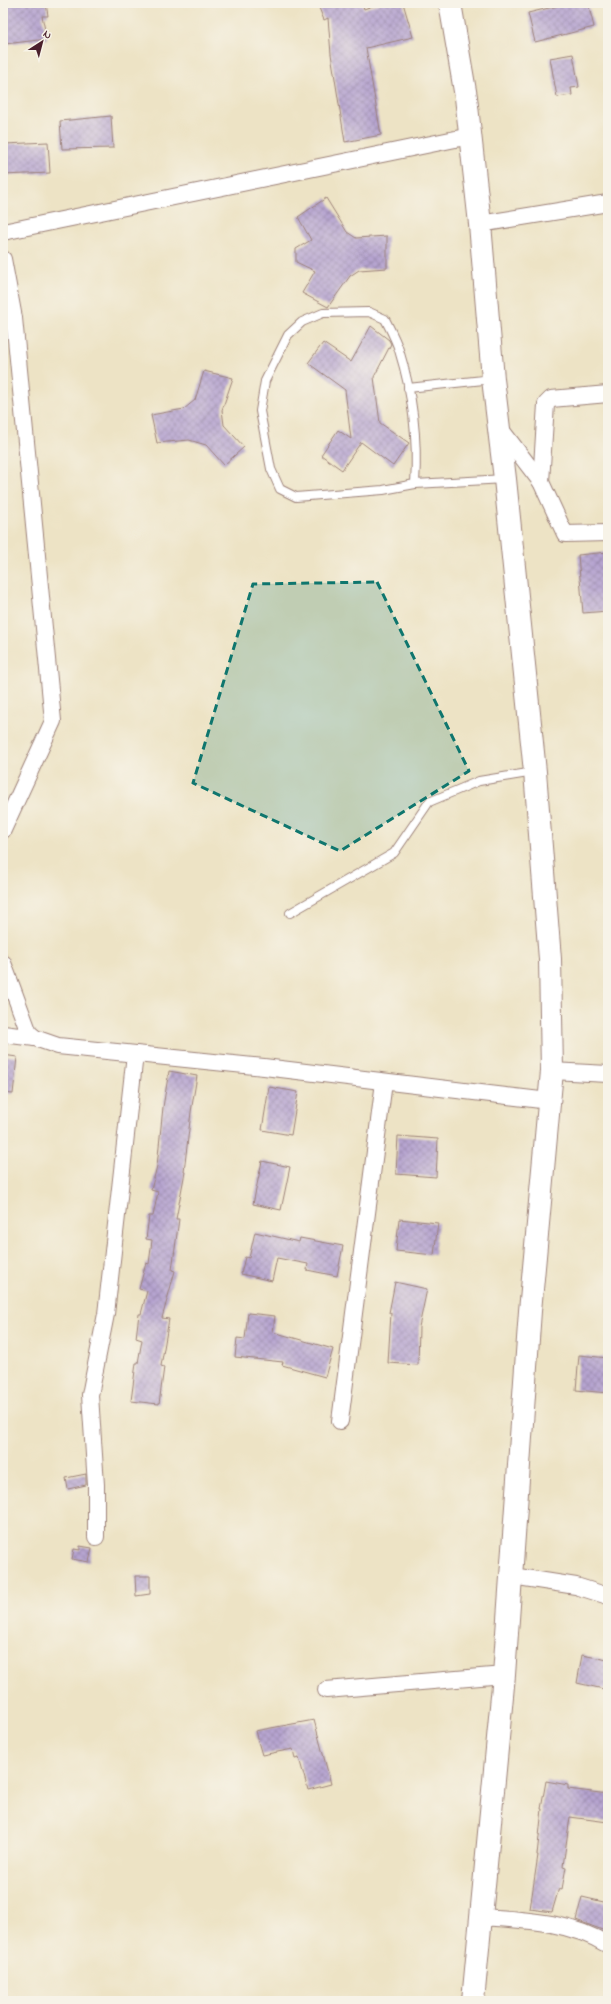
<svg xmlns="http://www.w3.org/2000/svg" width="611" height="2004" font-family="'Indie Flower',sans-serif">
	<defs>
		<pattern id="building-cross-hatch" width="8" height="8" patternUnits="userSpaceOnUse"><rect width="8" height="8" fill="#b6a4d0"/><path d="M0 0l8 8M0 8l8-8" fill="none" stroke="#9685a9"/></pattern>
	</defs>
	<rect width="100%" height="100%" fill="#f7f3e8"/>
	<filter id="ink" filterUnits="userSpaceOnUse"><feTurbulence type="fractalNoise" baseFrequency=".025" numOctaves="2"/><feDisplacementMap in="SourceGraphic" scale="8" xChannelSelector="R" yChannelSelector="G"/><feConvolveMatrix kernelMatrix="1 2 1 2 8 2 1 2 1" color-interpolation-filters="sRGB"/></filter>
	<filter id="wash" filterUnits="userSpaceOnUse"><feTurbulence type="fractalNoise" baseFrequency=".012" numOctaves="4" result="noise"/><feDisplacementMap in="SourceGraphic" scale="16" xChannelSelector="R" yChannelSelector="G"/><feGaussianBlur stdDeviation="0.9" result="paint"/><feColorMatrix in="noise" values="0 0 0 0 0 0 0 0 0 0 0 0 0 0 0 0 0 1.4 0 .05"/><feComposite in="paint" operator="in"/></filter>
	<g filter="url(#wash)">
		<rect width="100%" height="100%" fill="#ede3c5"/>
		<g id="blocks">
			<!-- building -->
			<g fill="url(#building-cross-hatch)">
				<path d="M 3,3 L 46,3 L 48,16 L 42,16 L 47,39 L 5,44 Z"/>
				<path d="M 317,3 L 362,3 L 364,9 L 381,3 L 403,3 L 413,37 L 366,48 L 381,135 L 345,142 L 331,54 L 328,18 L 324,20 Z"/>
				<path d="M 570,3 L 588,3 L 594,27 L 535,42 L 528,13 Z"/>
				<path d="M 573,54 L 579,87 L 571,88 L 572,95 L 557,97 L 550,58 Z"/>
				<path d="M 111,116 L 113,148 L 62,149 L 60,121 Z"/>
				<path d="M 48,142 L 50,173 L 3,175 L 3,150 L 6,150 L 5,144 Z"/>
				<path d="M 326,198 L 347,232 L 356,238 L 387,236 L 387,268 L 359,270 L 350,276 L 328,307 L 302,293 L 315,271 L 296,262 L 296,249 L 311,240 L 298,217 Z"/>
				<path d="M 371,326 L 389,340 L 391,344 L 374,377 L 380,423 L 409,443 L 393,466 L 361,442 L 342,470 L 321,455 L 338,430 L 351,439 L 345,390 L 308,363 L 323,343 L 351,362 Z"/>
				<path d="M 204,371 L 233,378 L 222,410 L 224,425 L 244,447 L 224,465 L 206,445 L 189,440 L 157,443 L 151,415 L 184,409 L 195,400 Z"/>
				<path d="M 608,552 L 608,611 L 583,613 L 578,555 Z"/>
				<path d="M 3,1055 L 17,1057 L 13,1094 L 3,1093 Z"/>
				<path d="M 169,1071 L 197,1076 L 191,1112 L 184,1172 L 185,1172 L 176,1219 L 179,1219 L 172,1270 L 175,1271 L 162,1318 L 169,1319 L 161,1366 L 164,1367 L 159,1404 L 131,1401 L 136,1363 L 138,1363 L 142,1340 L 136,1338 L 139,1314 L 141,1314 L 147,1291 L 139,1289 L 146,1263 L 149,1264 L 152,1240 L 146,1239 L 149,1216 L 153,1216 L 158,1192 L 151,1190 L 157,1166 L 163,1107 Z"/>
				<path d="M 269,1087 L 298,1092 L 291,1135 L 262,1130 Z"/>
				<path d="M 398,1136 L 438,1139 L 436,1177 L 396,1174 Z"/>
				<path d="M 262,1161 L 290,1167 L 281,1210 L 253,1204 Z"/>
				<path d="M 399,1219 L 438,1223 L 434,1255 L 396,1251 Z"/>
				<path d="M 255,1232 L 299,1242 L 300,1238 L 343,1246 L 337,1276 L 307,1270 L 308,1264 L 277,1258 L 272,1281 L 241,1274 L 245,1257 L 249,1258 Z"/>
				<path d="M 395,1282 L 427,1289 L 419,1327 L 418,1365 L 388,1363 L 391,1313 L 389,1313 Z"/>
				<path d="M 248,1313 L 275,1316 L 273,1332 L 333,1349 L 325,1377 L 282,1365 L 283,1362 L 235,1357 L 237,1338 L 245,1339 Z"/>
				<path d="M 579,1355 L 608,1358 L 608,1393 L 576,1390 Z"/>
				<path d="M 86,1474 L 86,1485 L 68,1489 L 66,1478 Z"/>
				<path d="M 80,1546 L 92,1548 L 89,1562 L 72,1559 L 74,1549 L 80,1550 Z"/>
				<path d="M 135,1576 L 150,1576 L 150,1594 L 136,1596 Z"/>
				<path d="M 582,1655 L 608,1660 L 608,1690 L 577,1683 Z"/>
				<path d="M 314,1720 L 331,1784 L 308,1790 L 299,1758 L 295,1759 L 293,1749 L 262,1755 L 255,1731 Z"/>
				<path d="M 546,1781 L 568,1785 L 568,1789 L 608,1794 L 608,1822 L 570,1817 L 563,1866 L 566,1867 L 562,1889 L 559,1888 L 552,1912 L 530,1909 L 538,1855 L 537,1855 L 542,1809 L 541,1809 Z"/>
				<path d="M 582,1897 L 608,1903 L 608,1932 L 576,1920 Z"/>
			</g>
		</g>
	</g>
	<g filter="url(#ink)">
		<use href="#blocks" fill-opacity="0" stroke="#9c8178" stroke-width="1"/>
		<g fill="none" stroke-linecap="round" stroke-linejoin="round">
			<defs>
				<g id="lane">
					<path d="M 369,312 L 385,319 C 390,329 396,340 399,350 C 412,392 418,440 415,484 L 383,490 L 296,497 L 280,489 L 271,469 L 260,411 L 265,381 L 288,335 L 302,322 L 323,313 Z"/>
					<path d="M 408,388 L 493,379"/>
					<path d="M 415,484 L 505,479"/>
					<path d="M 290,913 L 394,853 L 429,802 L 479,781 L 534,772"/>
				</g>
				<g id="street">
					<path d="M 480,224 L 608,203"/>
					<path d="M 3,232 L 470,136"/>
					<path d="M 3,259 L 14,318 L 53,721 L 3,830"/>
					<path d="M 499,427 L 541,482 L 565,534 L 608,533"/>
					<path d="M 541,482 L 546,404 L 551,399 L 608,394"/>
					<path d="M 3,963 L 29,1033 L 35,1038 L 58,1046 L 264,1067 L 549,1101"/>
					<path d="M 3,1034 L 35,1038"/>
					<path d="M 552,1071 L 608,1074"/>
					<path d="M 340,1421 L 384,1082"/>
					<path d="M 96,1537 L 96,1485 L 90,1395 L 106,1314 L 135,1054"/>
					<path d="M 512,1576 L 576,1586 L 608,1596"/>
					<path d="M 326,1690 L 504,1675"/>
					<path d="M 481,1917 C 524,1920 570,1921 608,1945"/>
				</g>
				<path id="primary" d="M 450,3 L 466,97 L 480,224 L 493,379 L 505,479 L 535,772 L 550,959 L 552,1071 L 530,1311 L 504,1675 L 473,2001"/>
			</defs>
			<!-- lane casing -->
			<use href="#lane" stroke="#9c8178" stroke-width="10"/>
			<!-- street casing -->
			<use href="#street" stroke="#9c8178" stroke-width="18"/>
			<!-- primary casing -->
			<use href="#primary" stroke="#9c8178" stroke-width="24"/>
			<!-- lane -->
			<use href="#lane" stroke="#fff" stroke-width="8"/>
			<!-- street -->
			<use href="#street" stroke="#fff" stroke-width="16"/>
			<!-- primary -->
			<use href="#primary" stroke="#fff" stroke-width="22"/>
		</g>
	</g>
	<!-- marked area -->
	<path fill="#0f766e" fill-opacity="0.2" stroke="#0f766e" stroke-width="3" stroke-dasharray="8 5" stroke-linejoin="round" d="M 377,582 L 469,771 L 340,851 L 193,783 L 253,584 Z"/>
	<!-- margin -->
	<rect width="611" height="2004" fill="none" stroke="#f7f3e8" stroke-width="16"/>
	<!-- north arrow -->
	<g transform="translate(42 42) rotate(36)" stroke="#f7f3e8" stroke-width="3" paint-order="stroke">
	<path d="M0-3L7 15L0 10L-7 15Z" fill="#4a1f2b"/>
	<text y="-6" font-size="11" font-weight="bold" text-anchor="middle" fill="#4a1f2b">N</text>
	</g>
</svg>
